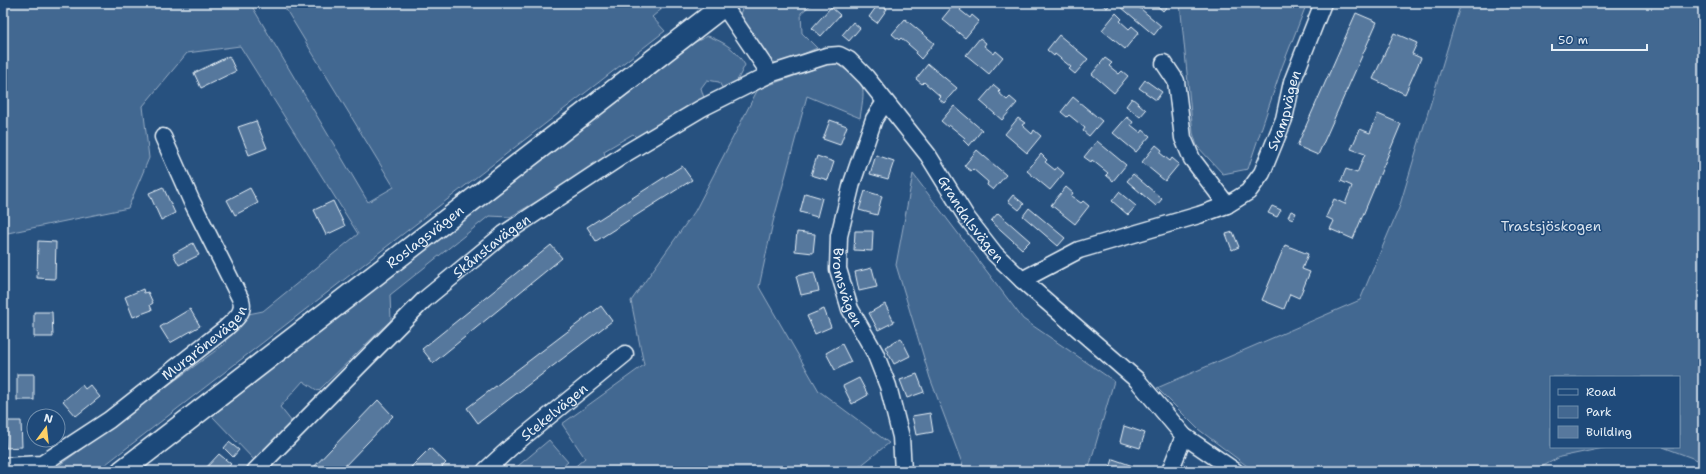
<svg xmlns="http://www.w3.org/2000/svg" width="1706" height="474" font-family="'Shantell Sans',sans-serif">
	<rect width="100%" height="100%" fill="#27517f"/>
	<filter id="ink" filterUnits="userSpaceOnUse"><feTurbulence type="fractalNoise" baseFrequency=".025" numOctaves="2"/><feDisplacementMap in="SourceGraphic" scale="8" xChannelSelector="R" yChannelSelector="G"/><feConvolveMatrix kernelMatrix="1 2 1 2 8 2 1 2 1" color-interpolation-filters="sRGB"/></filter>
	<g filter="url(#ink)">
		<!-- green -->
		<g fill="#436891" stroke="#96acc4">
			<path d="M 3,3 L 250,3 L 368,202 L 394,187 L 282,3 L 669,3 L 652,17 L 665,31 L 97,471 L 39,471 L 54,469 L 226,343 L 219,320 L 263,311 L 358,234 L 240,46 L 187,53 L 143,106 L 149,158 L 128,208 L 3,234 Z"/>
			<path d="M 744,3 L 813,3 L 801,13 L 802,33 L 817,48 L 780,64 L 771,61 L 739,17 Z"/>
			<path d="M 1180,3 L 1307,3 L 1282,67 L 1248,169 L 1223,174 L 1197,146 L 1193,133 Z"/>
			<path d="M 1461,3 L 1703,3 L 1703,462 L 1663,447 L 1679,447 L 1679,377 L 1551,377 L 1551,447 L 1608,447 L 1560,457 L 1534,471 L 1245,471 L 1247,466 L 1198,429 L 1157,388 L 1360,300 L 1399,208 Z"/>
			<path d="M 708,36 C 726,43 735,49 745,65 L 737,81 L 725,93 L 719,82 L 707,80 L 701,88 L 704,98 L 640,141 L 633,134 L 604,151 L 606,161 L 510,217 L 489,216 L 390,295 L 391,320 L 318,391 L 303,381 L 280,407 L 292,422 L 256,462 L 212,416 L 469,214 L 656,73 L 687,46 Z"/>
			<path d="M 833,62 C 866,82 866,81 860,118 L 807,96 L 773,222 L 759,287 L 819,391 L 889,443 L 854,471 L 570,471 L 585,458 L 562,424 L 644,365 L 631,301 L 695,211 L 758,89 Z"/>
			<path d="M 913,174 L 1023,319 L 1114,381 L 1088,471 L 965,471 L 930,378 L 896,265 Z"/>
			<path d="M 549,440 L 568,462 L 557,471 L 512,471 Z"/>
		</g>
		<!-- building -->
		<g fill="#57789d" stroke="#e8f1f8">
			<path d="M 853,3 L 864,3 L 859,8 Z"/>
			<path d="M 879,3 L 887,9 L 877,23 L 869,17 Z"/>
			<path d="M 887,3 L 894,3 L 891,7 Z"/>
			<path d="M 955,3 L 962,8 L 960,10 L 970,18 L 972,15 L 979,21 L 965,38 L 942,19 Z"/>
			<path d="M 1100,3 L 1111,3 L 1107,8 Z"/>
			<path d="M 1124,3 L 1134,3 L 1161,26 L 1154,35 L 1121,7 Z"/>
			<path d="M 1154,3 L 1170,3 L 1163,11 Z"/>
			<path d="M 831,7 L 840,15 L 821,36 L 812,28 Z"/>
			<path d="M 1116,13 L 1122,19 L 1120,21 L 1129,29 L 1132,26 L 1139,32 L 1125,49 L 1102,30 Z"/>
			<path d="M 1356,13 L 1377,22 L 1318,155 L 1297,146 Z"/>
			<path d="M 905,19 L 934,43 L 921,59 L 915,53 L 916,51 L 901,38 L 899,40 L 892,34 Z"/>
			<path d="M 853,22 L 860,28 L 849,41 L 842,35 Z"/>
			<path d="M 1394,33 L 1417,43 L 1412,54 L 1421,58 L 1405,94 L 1373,79 Z"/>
			<path d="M 1059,35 L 1088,59 L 1075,74 L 1069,69 L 1071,67 L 1055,54 L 1054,56 L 1047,50 Z"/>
			<path d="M 980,38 L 986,43 L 984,46 L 994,54 L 996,51 L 1003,57 L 989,74 L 966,55 Z"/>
			<path d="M 229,56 L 236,71 L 201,88 L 194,73 Z"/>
			<path d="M 1105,58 L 1112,63 L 1109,66 L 1119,74 L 1122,71 L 1128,76 L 1114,93 L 1092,74 Z"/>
			<path d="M 928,64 L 957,88 L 944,103 L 938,98 L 940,96 L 924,82 L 922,84 L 916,79 Z"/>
			<path d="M 1145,80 L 1162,92 L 1156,100 L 1139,88 Z"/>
			<path d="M 994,85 L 1000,90 L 998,92 L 1007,100 L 1010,97 L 1017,103 L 1002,120 L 980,101 Z"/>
			<path d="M 1073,97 L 1102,121 L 1089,136 L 1083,131 L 1085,128 L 1069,115 L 1067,117 L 1061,112 Z"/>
			<path d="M 1132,98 L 1146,110 L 1140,117 L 1126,106 Z"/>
			<path d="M 954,106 L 982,130 L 969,146 L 963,140 L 965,138 L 949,125 L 948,127 L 941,121 Z"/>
			<path d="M 1378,114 L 1401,124 L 1353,239 L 1330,229 L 1334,221 L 1326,217 L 1334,199 L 1345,204 L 1352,186 L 1341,181 L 1346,169 L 1357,173 L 1365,154 L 1351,149 L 1360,129 L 1370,133 Z"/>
			<path d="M 1127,117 L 1133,122 L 1131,125 L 1141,133 L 1143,130 L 1150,136 L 1136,152 L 1113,133 Z"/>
			<path d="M 1018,118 L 1025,123 L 1022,125 L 1032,134 L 1034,130 L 1041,136 L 1027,153 L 1005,134 Z"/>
			<path d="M 830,120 L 847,126 L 840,145 L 823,139 Z"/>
			<path d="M 256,121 L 267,148 L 249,155 L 238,127 Z"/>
			<path d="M 1097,141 L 1126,165 L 1113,181 L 1106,175 L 1108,173 L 1092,160 L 1091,162 L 1084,157 Z"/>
			<path d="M 1156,145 L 1162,150 L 1160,153 L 1170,161 L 1172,158 L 1179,164 L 1165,181 L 1142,162 Z"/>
			<path d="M 977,150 L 1006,175 L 993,190 L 987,185 L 988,182 L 973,169 L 971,171 L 964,166 Z"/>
			<path d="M 1041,154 L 1047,160 L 1045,162 L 1055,170 L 1057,167 L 1064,173 L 1050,190 L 1027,171 Z"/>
			<path d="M 876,155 L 894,161 L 888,179 L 870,174 Z"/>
			<path d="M 817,156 L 834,162 L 828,180 L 811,175 Z"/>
			<path d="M 682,166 L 692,180 L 596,241 L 587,227 Z"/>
			<path d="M 1133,174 L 1162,199 L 1156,206 L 1127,181 Z"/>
			<path d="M 163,187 L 175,213 L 161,220 L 149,193 Z"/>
			<path d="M 1066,187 L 1073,193 L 1071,196 L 1081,203 L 1083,201 L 1089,206 L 1075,224 L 1051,205 Z"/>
			<path d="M 250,188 L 258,203 L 235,215 L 227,200 Z"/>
			<path d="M 865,191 L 882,196 L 877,215 L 859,210 Z"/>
			<path d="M 1119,192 L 1136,206 L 1128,215 L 1112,201 Z"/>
			<path d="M 805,193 L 822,198 L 817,217 L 800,212 Z"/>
			<path d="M 1013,195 L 1024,204 L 1019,210 L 1008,201 Z"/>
			<path d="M 333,201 L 345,226 L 326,235 L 314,210 Z"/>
			<path d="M 1272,206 L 1281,210 L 1277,217 L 1268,213 Z"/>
			<path d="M 1029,208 L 1065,238 L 1058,246 L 1023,216 Z"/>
			<path d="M 1291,211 L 1296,213 L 1293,219 L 1288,217 Z"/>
			<path d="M 998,213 L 1030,241 L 1022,249 L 991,221 Z"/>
			<path d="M 855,231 L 873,231 L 872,251 L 854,250 Z"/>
			<path d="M 797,232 L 815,234 L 813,253 L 795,251 Z"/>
			<path d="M 1233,232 L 1239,247 L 1232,250 L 1226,234 Z"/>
			<path d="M 38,241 L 56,242 L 55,279 L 37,278 Z"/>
			<path d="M 193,243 L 199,255 L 179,265 L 173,254 Z"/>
			<path d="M 551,245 L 562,258 L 433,363 L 422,349 Z"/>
			<path d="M 1285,245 L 1308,254 L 1302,269 L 1310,272 L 1299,298 L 1290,294 L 1284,309 L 1262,300 Z"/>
			<path d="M 872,268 L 877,287 L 859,291 L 855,272 Z"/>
			<path d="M 814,272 L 819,291 L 801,295 L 796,276 Z"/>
			<path d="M 143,289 L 144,293 L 148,292 L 153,303 L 150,305 L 152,310 L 133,317 L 125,297 Z"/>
			<path d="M 885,304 L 894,322 L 878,330 L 869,313 Z"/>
			<path d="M 601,306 L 612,321 L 478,423 L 467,408 Z"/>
			<path d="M 190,309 L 200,326 L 170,343 L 160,327 Z"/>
			<path d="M 824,309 L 831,327 L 815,334 L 807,316 Z"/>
			<path d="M 34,312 L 52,312 L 53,337 L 34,337 Z"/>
			<path d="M 901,338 L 910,356 L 894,364 L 885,347 Z"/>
			<path d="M 842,344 L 851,362 L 835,370 L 826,353 Z"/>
			<rect x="17" y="374" width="17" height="26"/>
			<path d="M 917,374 L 924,392 L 907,398 L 900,380 Z"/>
			<path d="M 859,378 L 868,395 L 852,404 L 843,386 Z"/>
			<path d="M 82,385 L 85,389 L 90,385 L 100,397 L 76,416 L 63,401 Z"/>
			<path d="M 378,400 L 393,416 L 340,471 L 310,471 Z"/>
			<path d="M 930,413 L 933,432 L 916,435 L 912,416 Z"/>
			<path d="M 3,421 L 21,421 L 22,447 L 6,448 Z"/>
			<path d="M 1124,426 L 1145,433 L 1140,448 L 1120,442 Z"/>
			<path d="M 229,442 L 239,450 L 233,457 L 224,448 Z"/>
			<path d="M 430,448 L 446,463 L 438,471 L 407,471 Z"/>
			<path d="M 219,454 L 231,464 L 225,471 L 203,471 Z"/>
			<path d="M 1113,459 L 1133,466 L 1132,471 L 1109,471 Z"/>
		</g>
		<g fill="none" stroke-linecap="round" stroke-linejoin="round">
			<defs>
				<g id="minor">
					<path id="s1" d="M 724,6 L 770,74 L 826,56 L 839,55 L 849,60 L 866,77 L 928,155 L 967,218 L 995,254 L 1022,280 L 1137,380 L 1184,436 L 1235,471"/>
					<path d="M 1164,63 L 1176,81 L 1183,138 L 1192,159 L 1227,205"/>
					<path id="s2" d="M 885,102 L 874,119 L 852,183 L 839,236 L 838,269 L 850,309 L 875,353 L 888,386 L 901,437 L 903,471"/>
					<path id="s3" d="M 1022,280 L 1079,250 L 1199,215 L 1227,205 L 1248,192 L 1262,173 L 1284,119 L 1292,82 L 1323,3"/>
					<path id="s4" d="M 3,466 L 42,464 L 109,420 L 226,328 C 234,320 245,313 241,300 L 191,200 L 163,137"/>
					<path id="s5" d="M 255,471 L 424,300 L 504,234 L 628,152 L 702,108 L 770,74"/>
					<path id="s6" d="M 485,471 L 511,447 L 625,354"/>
					<path d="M 1170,471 L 1184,436"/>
				</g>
				<g id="major">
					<path id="s7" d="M 122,471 L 727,3"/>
				</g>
			</defs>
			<!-- minor casing -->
			<use href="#minor" stroke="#e8f1f8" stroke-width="19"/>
			<!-- major casing -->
			<use href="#major" stroke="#e8f1f8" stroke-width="24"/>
			<!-- minor -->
			<use href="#minor" stroke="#1f4a7a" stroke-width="16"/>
			<!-- major -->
			<use href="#major" stroke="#1f4a7a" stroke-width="21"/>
		</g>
	</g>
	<g text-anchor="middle" stroke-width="3" stroke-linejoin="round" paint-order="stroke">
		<!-- street labels -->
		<g font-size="14" fill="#e8f1f8" stroke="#1f4a7a">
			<text dy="5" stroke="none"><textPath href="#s3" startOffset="334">Svampvägen</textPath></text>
			<text dy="5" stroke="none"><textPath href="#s1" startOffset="366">Grandalsvägen</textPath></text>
			<text dy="5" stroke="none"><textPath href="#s7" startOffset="383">Roslagsvägen</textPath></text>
			<text dy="5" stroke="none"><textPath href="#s5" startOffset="327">Skånstavägen</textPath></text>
			<text dy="5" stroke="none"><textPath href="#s2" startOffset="195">Bromsvägen</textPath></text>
			<text dy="5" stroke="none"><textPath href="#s4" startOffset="242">Murgrönevägen</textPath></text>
			<text dy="5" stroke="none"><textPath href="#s6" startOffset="91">Stekelvägen</textPath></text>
		</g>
		<!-- park labels -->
		<g font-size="14" fill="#d8e3ee" stroke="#1f4a7a">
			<text x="1551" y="231">Trastsjöskogen</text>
		</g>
	</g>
	<!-- margin -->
	<rect width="1706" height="474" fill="none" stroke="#1f4a7a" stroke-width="16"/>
	<rect x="8" y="8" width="1690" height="458" fill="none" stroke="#e8f1f8" stroke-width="1.5" filter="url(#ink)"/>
	<!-- legend -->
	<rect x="1550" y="376" width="130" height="72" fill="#1f4a7a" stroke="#6f8dac"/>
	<rect x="1558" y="389" width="20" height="6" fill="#1f4a7a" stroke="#6f8dac"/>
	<text x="1586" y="396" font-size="12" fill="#e8f1f8">Road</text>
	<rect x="1558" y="406" width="20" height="12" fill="#436891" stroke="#6f8dac"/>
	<text x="1586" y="416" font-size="12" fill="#e8f1f8">Park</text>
	<rect x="1558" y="426" width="20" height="12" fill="#57789d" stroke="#6f8dac"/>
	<text x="1586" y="436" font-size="12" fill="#e8f1f8">Building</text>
	<!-- north arrow -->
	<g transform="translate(46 428) rotate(15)"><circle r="19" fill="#1f4a7a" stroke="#6f8dac"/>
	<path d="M0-3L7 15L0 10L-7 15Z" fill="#ffd166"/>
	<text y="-6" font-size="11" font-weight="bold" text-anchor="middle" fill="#e8f1f8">N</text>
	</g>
	<!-- scale -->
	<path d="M1552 44v6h95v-6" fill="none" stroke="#e8f1f8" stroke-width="2"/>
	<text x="1558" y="44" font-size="12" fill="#e8f1f8" stroke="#1f4a7a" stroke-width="3" paint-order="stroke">50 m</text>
</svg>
